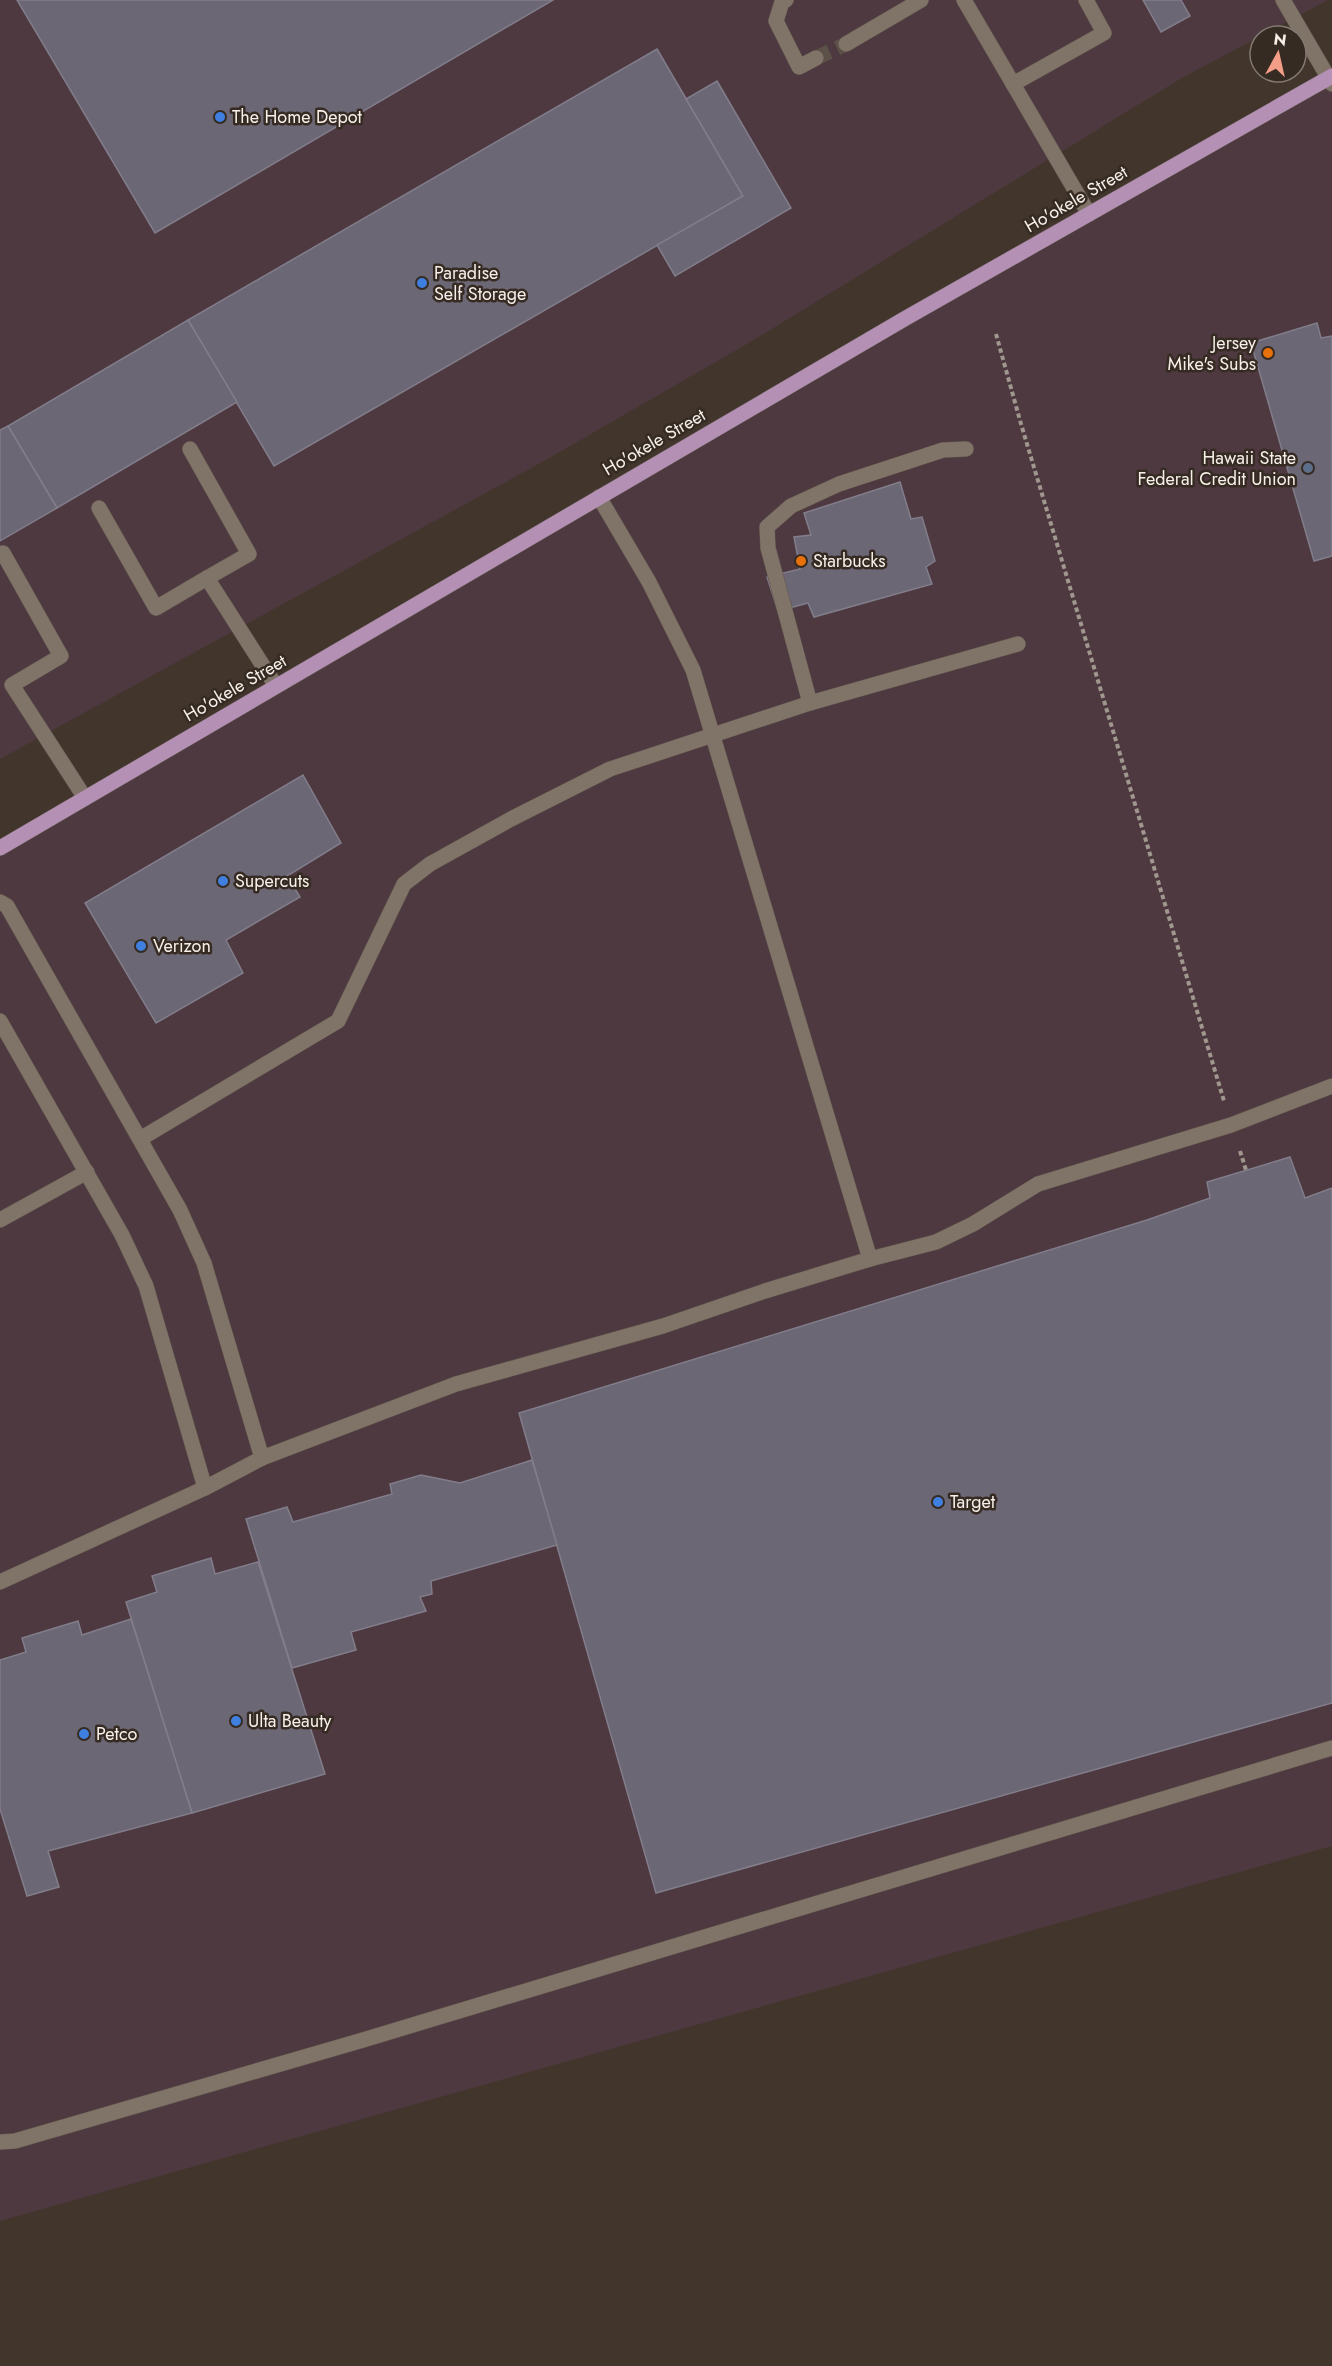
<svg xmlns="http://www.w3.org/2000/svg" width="1332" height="2366" font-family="Jost,sans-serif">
	<rect width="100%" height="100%" fill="#41352c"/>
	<!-- commercial -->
	<g fill="#4d393f">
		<path d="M 0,0 L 1328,0 L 1182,78 L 752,341 L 546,460 L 0,759 Z"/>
		<path d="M 1332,82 L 1332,1846 L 0,2221 L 0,848 L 599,497 Z"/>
	</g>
	<!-- building -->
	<g fill="#6c6775" stroke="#827d8b" stroke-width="1.5">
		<path d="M 17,0 L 553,0 L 155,233 Z"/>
		<path d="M 1143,0 L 1181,0 L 1190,16 L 1161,32 Z"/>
		<path d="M 657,49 L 743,196 L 274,466 L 188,320 Z"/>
		<path d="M 717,81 L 791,208 L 675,276 L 657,245 L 743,196 L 686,99 Z"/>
		<path d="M 188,320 L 237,402 L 57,508 L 8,426 Z"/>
		<path d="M 1317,323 L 1321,338 L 1332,336 L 1332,556 L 1314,561 L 1251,343 Z"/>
		<path d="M 8,426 L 57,508 L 0,541 L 0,430 Z"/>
		<path d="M 900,482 L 911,519 L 922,517 L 935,561 L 926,567 L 932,584 L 814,617 L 808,603 L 778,611 L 767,577 L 800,569 L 794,537 L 811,535 L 804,513 Z"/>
		<path d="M 303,775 L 341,843 L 287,876 L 300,897 L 226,940 L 243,973 L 156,1023 L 85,903 Z"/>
		<path d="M 1290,1157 L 1305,1198 L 1332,1188 L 1332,1703 L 656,1893 L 519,1413 L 1147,1220 L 1210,1198 L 1207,1182 Z"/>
		<path d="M 532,1460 L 557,1545 L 431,1581 L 432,1594 L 420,1597 L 426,1611 L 351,1632 L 356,1650 L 292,1668 L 246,1519 L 287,1507 L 293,1522 L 392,1494 L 390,1484 L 421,1475 L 460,1483 Z"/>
		<path d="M 211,1558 L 215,1574 L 258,1562 L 325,1774 L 192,1813 L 126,1602 L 157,1592 L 152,1576 Z"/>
		<path d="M 131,1619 L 192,1813 L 48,1851 L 59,1887 L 27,1896 L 0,1809 L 0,1660 L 26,1652 L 22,1638 L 78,1621 L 82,1635 Z"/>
	</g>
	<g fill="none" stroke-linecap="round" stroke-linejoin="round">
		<!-- minor-tunnel -->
		<path stroke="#5c5148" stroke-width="15" stroke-dasharray="15 8" stroke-linecap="butt" d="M 816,58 L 846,44"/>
		<defs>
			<g id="minor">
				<path d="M 786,0 L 782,2 L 776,21 L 799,67 L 816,58"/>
				<path d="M 964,0 L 1089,214"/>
				<path d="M 1283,0 L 1332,84"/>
				<path d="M 846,44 L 921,0"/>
				<path d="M 1013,84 L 1104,33 L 1086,0"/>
				<path d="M 190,449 L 249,554 L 207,578 L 276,686"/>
				<path d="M 599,497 L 649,582 L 693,670 L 870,1259"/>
				<path d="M 99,508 L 156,608 L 207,578"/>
				<path d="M 3,553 L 61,656 L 12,685 L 85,798"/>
				<path d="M 810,703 L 768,548 L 767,527 L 791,506 L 839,484 L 943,450 L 966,449"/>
				<path d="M 0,902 L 7,906 L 180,1210 L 204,1263 L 262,1458"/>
				<path d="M 0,1021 L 122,1235 L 146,1286 L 205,1488"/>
				<path d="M 140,1139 L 338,1021 L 404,884 L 430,864 L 511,819 L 610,769 L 810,703 L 1018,644"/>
				<path d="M 0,1220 L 87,1172"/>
				<path d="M 0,1582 L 205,1488 L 262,1458 L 456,1384 L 663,1326 L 765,1291 L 870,1259 L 936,1242 L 973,1224 L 1038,1184 L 1231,1125 L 1332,1086"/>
				<path d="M 0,2142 L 15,2141 L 363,2040 L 1332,1748"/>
			</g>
			<path id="major" d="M 0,848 L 906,318 L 1332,76"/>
		</defs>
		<!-- minor casing -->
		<use href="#minor" stroke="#5d534c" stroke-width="16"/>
		<!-- major casing -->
		<use href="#major" stroke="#5d534c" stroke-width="16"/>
		<!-- path -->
		<g stroke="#a0978f" stroke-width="4" stroke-dasharray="4.5 3" stroke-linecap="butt">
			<path d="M 996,334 L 1021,424 L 1224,1101"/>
			<path d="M 1240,1151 L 1246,1170"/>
		</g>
		<!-- minor -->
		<use href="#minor" stroke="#807368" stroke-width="15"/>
		<!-- major -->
		<use href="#major" stroke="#b490b4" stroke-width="15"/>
	</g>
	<!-- markers -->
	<g fill="#3f7fe0" stroke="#362b22" stroke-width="2">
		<circle cx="220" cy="117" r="6"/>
		<circle cx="422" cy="283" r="6"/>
		<circle cx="223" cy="881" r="6"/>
		<circle cx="141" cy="946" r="6"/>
		<circle cx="938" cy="1502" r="6"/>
		<circle cx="236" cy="1721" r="6"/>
		<circle cx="84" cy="1734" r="6"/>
	</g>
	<g fill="#e8710a" stroke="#362b22" stroke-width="2">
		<circle cx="1268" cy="353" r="6"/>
		<circle cx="801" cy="561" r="6"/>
	</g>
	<circle fill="#5c6f8a" stroke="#362b22" stroke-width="2" cx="1308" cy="468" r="6"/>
	<g text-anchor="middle" stroke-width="5" stroke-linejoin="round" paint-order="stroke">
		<!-- poi labels -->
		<g font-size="18" fill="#f7f0ea" stroke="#362b22" text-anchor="start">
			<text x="232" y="123">The Home Depot</text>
			<text x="434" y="279">Paradise<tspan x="434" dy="21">Self Storage</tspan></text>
			<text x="1256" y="349" text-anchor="end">Jersey<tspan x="1256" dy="21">Mike's Subs</tspan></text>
			<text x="1296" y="464" text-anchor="end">Hawaii State<tspan x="1296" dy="21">Federal Credit Union</tspan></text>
			<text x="813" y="567">Starbucks</text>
			<text x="235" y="887">Supercuts</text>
			<text x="153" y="952">Verizon</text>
			<text x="950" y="1508">Target</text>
			<text x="248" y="1727">Ulta Beauty</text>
			<text x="96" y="1740">Petco</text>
		</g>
		<!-- street labels -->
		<g font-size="18" fill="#f7f0ea" stroke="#362b22">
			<text transform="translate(1076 199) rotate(-30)" y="6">Ho'okele Street</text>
			<text transform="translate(654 442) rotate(-30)" y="6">Ho'okele Street</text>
			<text transform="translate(235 688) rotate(-30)" y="6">Ho'okele Street</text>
		</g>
	</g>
	<!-- north arrow -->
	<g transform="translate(1278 54) rotate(8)"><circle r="28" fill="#362b22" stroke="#837a72" stroke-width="1.5"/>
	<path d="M0-4.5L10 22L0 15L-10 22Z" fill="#f49e88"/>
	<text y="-9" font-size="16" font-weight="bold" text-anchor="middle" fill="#f7f0ea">N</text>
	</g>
</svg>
